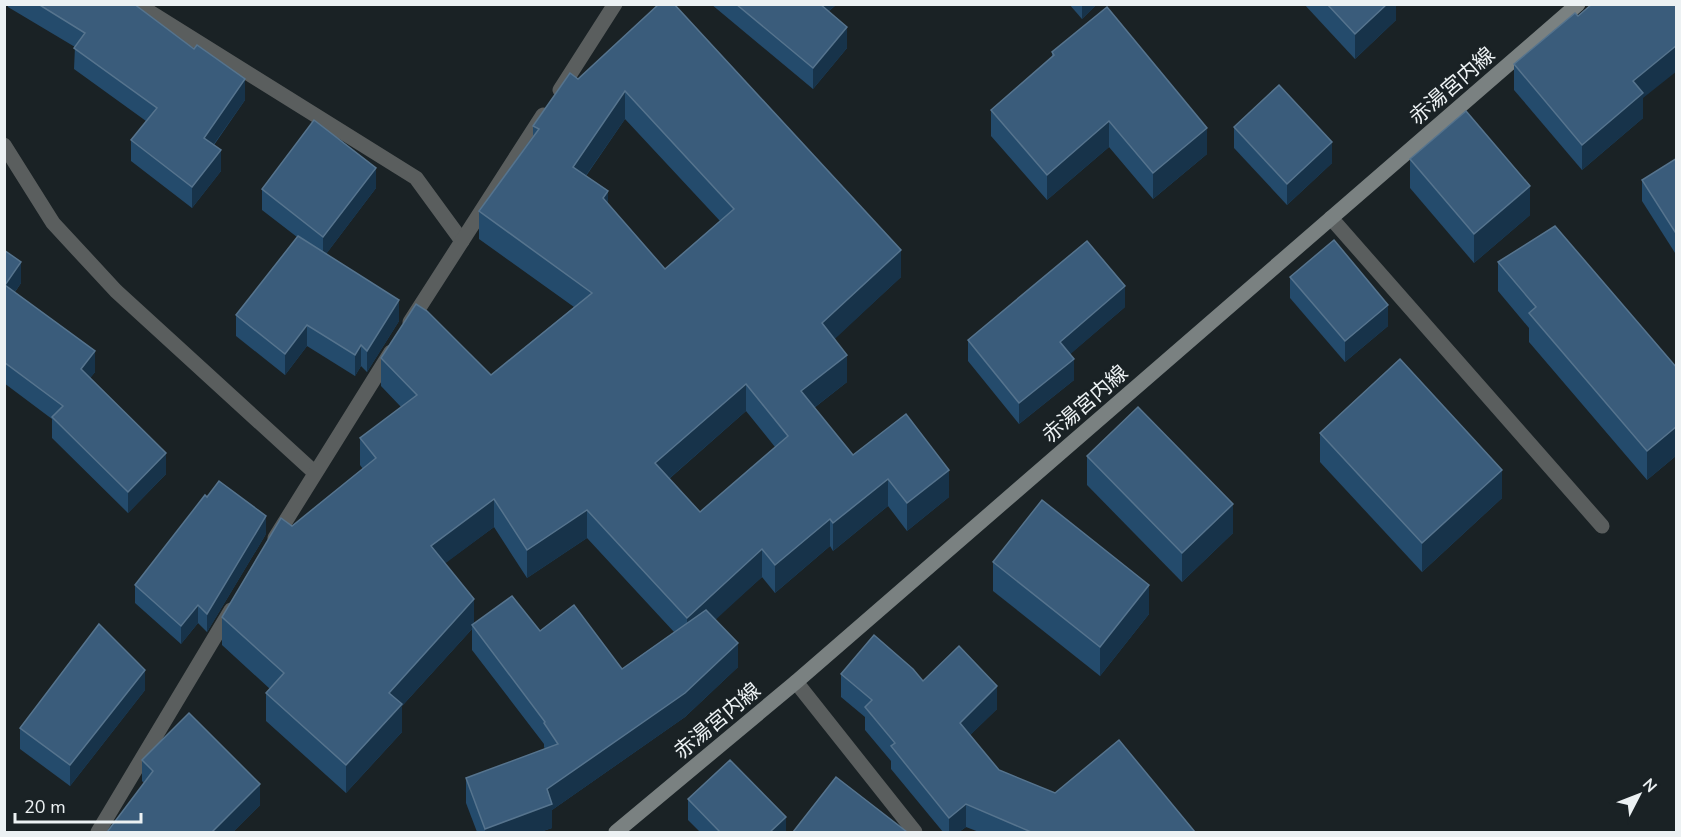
<svg xmlns="http://www.w3.org/2000/svg" width="1681" height="837" font-family="'Nunito Sans','Noto Sans JP',sans-serif">
	<rect width="100%" height="100%" fill="#1a2225"/>
	<g fill="none" stroke-linecap="round" stroke-linejoin="round">
		<!-- service -->
		<g stroke="#5a5e5e" stroke-width="15">
			<path d="M 137,4 L 416,178 L 462,241"/>
			<path d="M 1331,218 L 1602,526"/>
			<path d="M 796,682 L 915,832"/>
		</g>
		<!-- tertiary -->
		<g stroke="#5a5e5e" stroke-width="15">
			<path d="M 560,90 L 615,4"/>
			<path d="M 4,145 L 53,223 L 116,291 L 314,472"/>
			<path d="M 410,322 L 543,115"/>
			<path d="M 275,538 L 391,352"/>
			<path d="M 98,832 L 231,610"/>
		</g>
		<!-- secondary -->
		<path stroke="#7a8181" stroke-width="15" d="M 616,832 L 796,682 L 1578,4"/>
	</g>
	<!-- wall -->
	<g fill="#244b6c" fill-rule="evenodd">
		<path d="M 8,4 L 134,4 L 245,100 L 214,145 L 221,171 L 192,208 L 131,161 L 131,140 L 146,121 L 74,69 L 75,47 L 8,7 Z"/>
		<path d="M 659,4 L 901,277 L 834,339 L 847,382 L 814,408 L 853,455 L 949,497 L 907,531 L 888,506 L 833,551 L 830,546 L 775,593 L 762,577 L 715,619 L 738,667 L 685,717 L 552,810 L 552,828 L 540,832 L 477,832 L 466,803 L 466,778 L 545,749 L 544,747 L 544,744 L 472,650 L 472,629 L 402,706 L 402,732 L 346,793 L 266,721 L 266,693 L 270,689 L 222,645 L 222,617 L 292,526 L 363,469 L 360,465 L 360,438 L 401,407 L 381,386 L 381,358 L 491,375 L 574,307 L 479,239 L 479,211 L 533,136 L 533,126 L 578,79 ZM 625,119 L 720,221 L 665,269 L 608,204 L 586,176 ZM 746,411 L 775,447 L 700,512 L 669,479 ZM 494,527 L 527,578 L 587,538 L 674,632 L 622,669 L 540,631 L 474,624 L 445,563 Z"/>
		<path d="M 711,4 L 837,4 L 828,12 L 847,48 L 813,89 Z"/>
		<path d="M 1069,4 L 1097,4 L 1082,19 Z"/>
		<path d="M 1304,4 L 1396,4 L 1396,20 L 1355,59 Z"/>
		<path d="M 1052,52 L 1207,154 L 1153,199 L 1109,147 L 1047,200 L 991,136 L 991,110 L 1052,57 Z"/>
		<path d="M 1514,64 L 1643,98 L 1643,118 L 1582,170 L 1514,90 Z"/>
		<path d="M 1234,127 L 1332,163 L 1287,205 L 1234,148 Z"/>
		<path d="M 1677,158 L 1677,256 L 1642,201 L 1642,180 Z"/>
		<path d="M 1410,159 L 1530,215 L 1474,263 L 1410,188 Z"/>
		<path d="M 376,188 L 326,254 L 399,321 L 367,372 L 361,366 L 355,376 L 307,346 L 285,375 L 236,336 L 236,315 L 297,237 L 262,210 L 262,189 Z"/>
		<path d="M 4,250 L 21,283 L 15,292 L 95,372 L 90,378 L 166,474 L 128,513 L 52,438 L 52,419 L 4,383 Z"/>
		<path d="M 1498,262 L 1677,368 L 1677,455 L 1647,480 L 1529,342 L 1529,328 L 1498,291 Z"/>
		<path d="M 1290,277 L 1388,326 L 1345,362 L 1290,298 Z"/>
		<path d="M 1125,307 L 1070,354 L 1074,380 L 1019,424 L 968,361 L 968,340 Z"/>
		<path d="M 1320,433 L 1502,498 L 1422,572 L 1320,462 Z"/>
		<path d="M 1087,456 L 1233,533 L 1182,582 L 1087,485 Z"/>
		<path d="M 266,534 L 207,632 L 198,623 L 181,644 L 135,603 L 135,585 Z"/>
		<path d="M 993,562 L 1149,614 L 1100,676 L 993,591 Z"/>
		<path d="M 841,674 L 923,681 L 997,709 L 970,735 L 999,770 L 1055,793 L 1195,832 L 979,832 L 966,827 L 959,832 L 943,832 L 891,769 L 891,761 L 865,730 L 865,717 L 841,697 Z"/>
		<path d="M 145,690 L 70,786 L 20,749 L 20,728 Z"/>
		<path d="M 142,760 L 260,805 L 233,832 L 107,832 L 144,783 L 142,781 Z"/>
		<path d="M 688,799 L 786,832 L 700,832 L 688,820 Z"/>
	</g>
	<!-- shaded-wall -->
	<g fill="#17334a">
		<path d="M 816,4 L 837,4 L 816,22 Z"/>
		<path d="M 1082,4 L 1097,4 L 1082,19 Z"/>
		<path d="M 1387,4 L 1396,4 L 1396,20 L 1355,59 L 1355,34 Z"/>
		<path d="M 847,27 L 847,48 L 813,89 L 813,68 Z"/>
		<path d="M 1677,45 L 1677,71 L 1643,98 L 1643,118 L 1582,170 L 1582,145 L 1633,81 Z"/>
		<path d="M 245,79 L 245,100 L 204,158 L 204,138 Z"/>
		<path d="M 625,91 L 625,119 L 573,194 L 573,167 Z"/>
		<path d="M 1109,121 L 1109,147 L 1047,200 L 1047,175 Z"/>
		<path d="M 1207,128 L 1207,154 L 1153,199 L 1153,173 Z"/>
		<path d="M 1332,142 L 1332,163 L 1287,205 L 1287,184 Z"/>
		<path d="M 221,150 L 221,171 L 192,208 L 192,187 Z"/>
		<path d="M 376,168 L 376,188 L 323,258 L 323,237 Z"/>
		<path d="M 1530,186 L 1530,215 L 1474,263 L 1474,234 Z"/>
		<path d="M 608,191 L 608,219 L 603,198 Z"/>
		<path d="M 901,250 L 901,277 L 822,351 L 822,323 Z"/>
		<path d="M 21,262 L 21,283 L 5,306 L 5,285 Z"/>
		<path d="M 1125,286 L 1125,307 L 1060,363 L 1060,342 Z"/>
		<path d="M 399,300 L 399,321 L 367,372 L 367,351 Z"/>
		<path d="M 1388,305 L 1388,326 L 1345,362 L 1345,341 Z"/>
		<path d="M 307,325 L 307,346 L 285,375 L 285,354 Z"/>
		<path d="M 361,345 L 361,366 L 355,376 L 355,355 Z"/>
		<path d="M 95,351 L 95,372 L 81,390 L 81,369 Z"/>
		<path d="M 847,355 L 847,382 L 801,418 L 801,391 Z"/>
		<path d="M 1074,359 L 1074,380 L 1019,424 L 1019,403 Z"/>
		<path d="M 746,384 L 746,411 L 655,491 L 655,463 Z"/>
		<path d="M 1677,426 L 1677,455 L 1647,480 L 1647,451 Z"/>
		<path d="M 166,453 L 166,474 L 128,513 L 128,492 Z"/>
		<path d="M 949,470 L 949,497 L 907,531 L 907,503 Z"/>
		<path d="M 1502,470 L 1502,498 L 1422,572 L 1422,543 Z"/>
		<path d="M 888,479 L 888,506 L 833,551 L 833,523 Z"/>
		<path d="M 494,499 L 494,527 L 431,574 L 431,546 Z"/>
		<path d="M 1233,504 L 1233,533 L 1182,582 L 1182,553 Z"/>
		<path d="M 587,510 L 587,538 L 527,578 L 527,550 Z"/>
		<path d="M 266,516 L 266,534 L 207,632 L 207,614 Z"/>
		<path d="M 830,519 L 830,546 L 775,593 L 775,565 Z"/>
		<path d="M 762,549 L 762,577 L 687,646 L 687,618 Z"/>
		<path d="M 1149,585 L 1149,614 L 1100,676 L 1100,647 Z"/>
		<path d="M 474,599 L 474,627 L 472,625 L 472,629 L 402,706 L 402,732 L 346,793 L 346,765 L 389,693 Z"/>
		<path d="M 198,605 L 198,623 L 181,644 L 181,626 Z"/>
		<path d="M 738,643 L 738,667 L 685,717 L 552,810 L 552,828 L 540,832 L 485,832 L 485,829 Z"/>
		<path d="M 145,670 L 145,690 L 70,786 L 70,765 Z"/>
		<path d="M 997,686 L 997,709 L 960,745 L 960,723 Z"/>
		<path d="M 260,784 L 260,805 L 233,832 L 212,832 Z"/>
		<path d="M 966,804 L 966,827 L 959,832 L 949,832 L 949,818 Z"/>
		<path d="M 786,817 L 786,832 L 770,832 Z"/>
	</g>
	<!-- building -->
	<g fill="#3a5c7b" stroke="#56748e" stroke-width="1.5" fill-rule="evenodd">
		<path d="M 38,4 L 134,4 L 194,49 L 197,45 L 245,79 L 204,138 L 221,150 L 192,187 L 131,140 L 157,108 L 74,48 L 85,33 Z"/>
		<path d="M 659,4 L 674,4 L 901,250 L 822,323 L 847,355 L 801,391 L 853,455 L 906,414 L 949,470 L 907,503 L 888,479 L 833,523 L 830,519 L 775,565 L 762,549 L 687,618 L 587,510 L 527,550 L 494,499 L 431,546 L 474,599 L 389,693 L 402,704 L 346,765 L 266,693 L 284,673 L 222,617 L 281,518 L 292,526 L 376,458 L 360,438 L 417,395 L 381,358 L 416,304 L 427,311 L 491,375 L 592,293 L 479,211 L 539,129 L 533,126 L 570,73 L 578,79 ZM 625,91 L 734,209 L 665,269 L 603,198 L 608,191 L 573,167 ZM 746,384 L 788,436 L 700,512 L 655,463 Z"/>
		<path d="M 736,4 L 820,4 L 847,27 L 813,68 Z"/>
		<path d="M 1327,4 L 1387,4 L 1355,34 Z"/>
		<path d="M 1592,4 L 1677,4 L 1677,45 L 1633,81 L 1643,93 L 1582,145 L 1514,64 L 1575,13 L 1578,16 Z"/>
		<path d="M 1107,7 L 1207,128 L 1153,173 L 1109,121 L 1047,175 L 991,110 L 1054,55 L 1052,52 Z"/>
		<path d="M 1279,85 L 1332,142 L 1287,184 L 1234,127 Z"/>
		<path d="M 1466,111 L 1530,186 L 1474,234 L 1410,159 Z"/>
		<path d="M 314,120 L 376,168 L 323,237 L 262,189 Z"/>
		<path d="M 1677,158 L 1677,235 L 1642,180 Z"/>
		<path d="M 1555,226 L 1677,368 L 1677,426 L 1647,451 L 1529,313 L 1536,307 L 1498,262 Z"/>
		<path d="M 298,236 L 399,300 L 367,351 L 361,345 L 355,355 L 307,325 L 285,354 L 236,315 Z"/>
		<path d="M 1334,240 L 1388,305 L 1345,341 L 1290,277 Z"/>
		<path d="M 1087,241 L 1125,286 L 1060,342 L 1074,359 L 1019,403 L 968,340 Z"/>
		<path d="M 4,250 L 21,262 L 5,285 L 95,351 L 81,369 L 166,453 L 128,492 L 52,417 L 63,406 L 4,362 Z"/>
		<path d="M 1400,359 L 1502,470 L 1422,543 L 1320,433 Z"/>
		<path d="M 1138,407 L 1233,504 L 1182,553 L 1087,456 Z"/>
		<path d="M 219,481 L 266,516 L 207,614 L 198,605 L 181,626 L 135,585 L 205,495 L 207,497 Z"/>
		<path d="M 1042,500 L 1149,585 L 1100,647 L 993,562 Z"/>
		<path d="M 512,596 L 540,631 L 574,605 L 622,669 L 706,610 L 738,643 L 685,693 L 547,789 L 552,804 L 485,829 L 466,778 L 558,744 L 544,723 L 545,722 L 472,625 Z"/>
		<path d="M 99,624 L 145,670 L 70,765 L 20,728 Z"/>
		<path d="M 874,635 L 913,669 L 923,681 L 959,646 L 997,686 L 960,723 L 999,770 L 1055,793 L 1119,740 L 1195,832 L 1031,832 L 966,804 L 949,818 L 891,746 L 895,743 L 865,707 L 872,700 L 841,674 Z"/>
		<path d="M 189,713 L 260,784 L 212,832 L 107,832 L 153,771 L 142,760 Z"/>
		<path d="M 730,760 L 786,817 L 770,832 L 720,832 L 688,799 Z"/>
		<path d="M 836,777 L 907,832 L 793,832 Z"/>
	</g>
	<g text-anchor="middle" stroke-width="5" stroke-linejoin="round" paint-order="stroke">
		<!-- street labels -->
		<g font-size="21" fill="#ecf1f3" stroke="#1a2225">
			<text transform="translate(1452 86) rotate(-41)" y="7">赤湯宮内線</text>
			<text transform="translate(1085 404) rotate(-41)" y="7">赤湯宮内線</text>
			<text transform="translate(717 721) rotate(-40)" y="7">赤湯宮内線</text>
		</g>
	</g>
	<!-- border -->
	<rect width="1681" height="837" fill="none" stroke="#ecf1f3" stroke-width="12"/>
	<!-- north arrow -->
	<g transform="translate(1639 795) rotate(48)" stroke="#1a2225" stroke-width="4.5" paint-order="stroke">
	<path d="M0-4.5L10 22L0 15L-10 22Z" fill="#ecf1f3"/>
	<text y="-9" font-size="16" font-weight="bold" text-anchor="middle" fill="#ecf1f3">N</text>
	</g>
	<!-- scale -->
	<path d="M15 813v9h126v-9" fill="none" stroke="#ecf1f3" stroke-width="3"/>
	<text x="24" y="813" font-size="18" fill="#ecf1f3" stroke="#1a2225" stroke-width="4.5" paint-order="stroke">20 m</text>
</svg>
